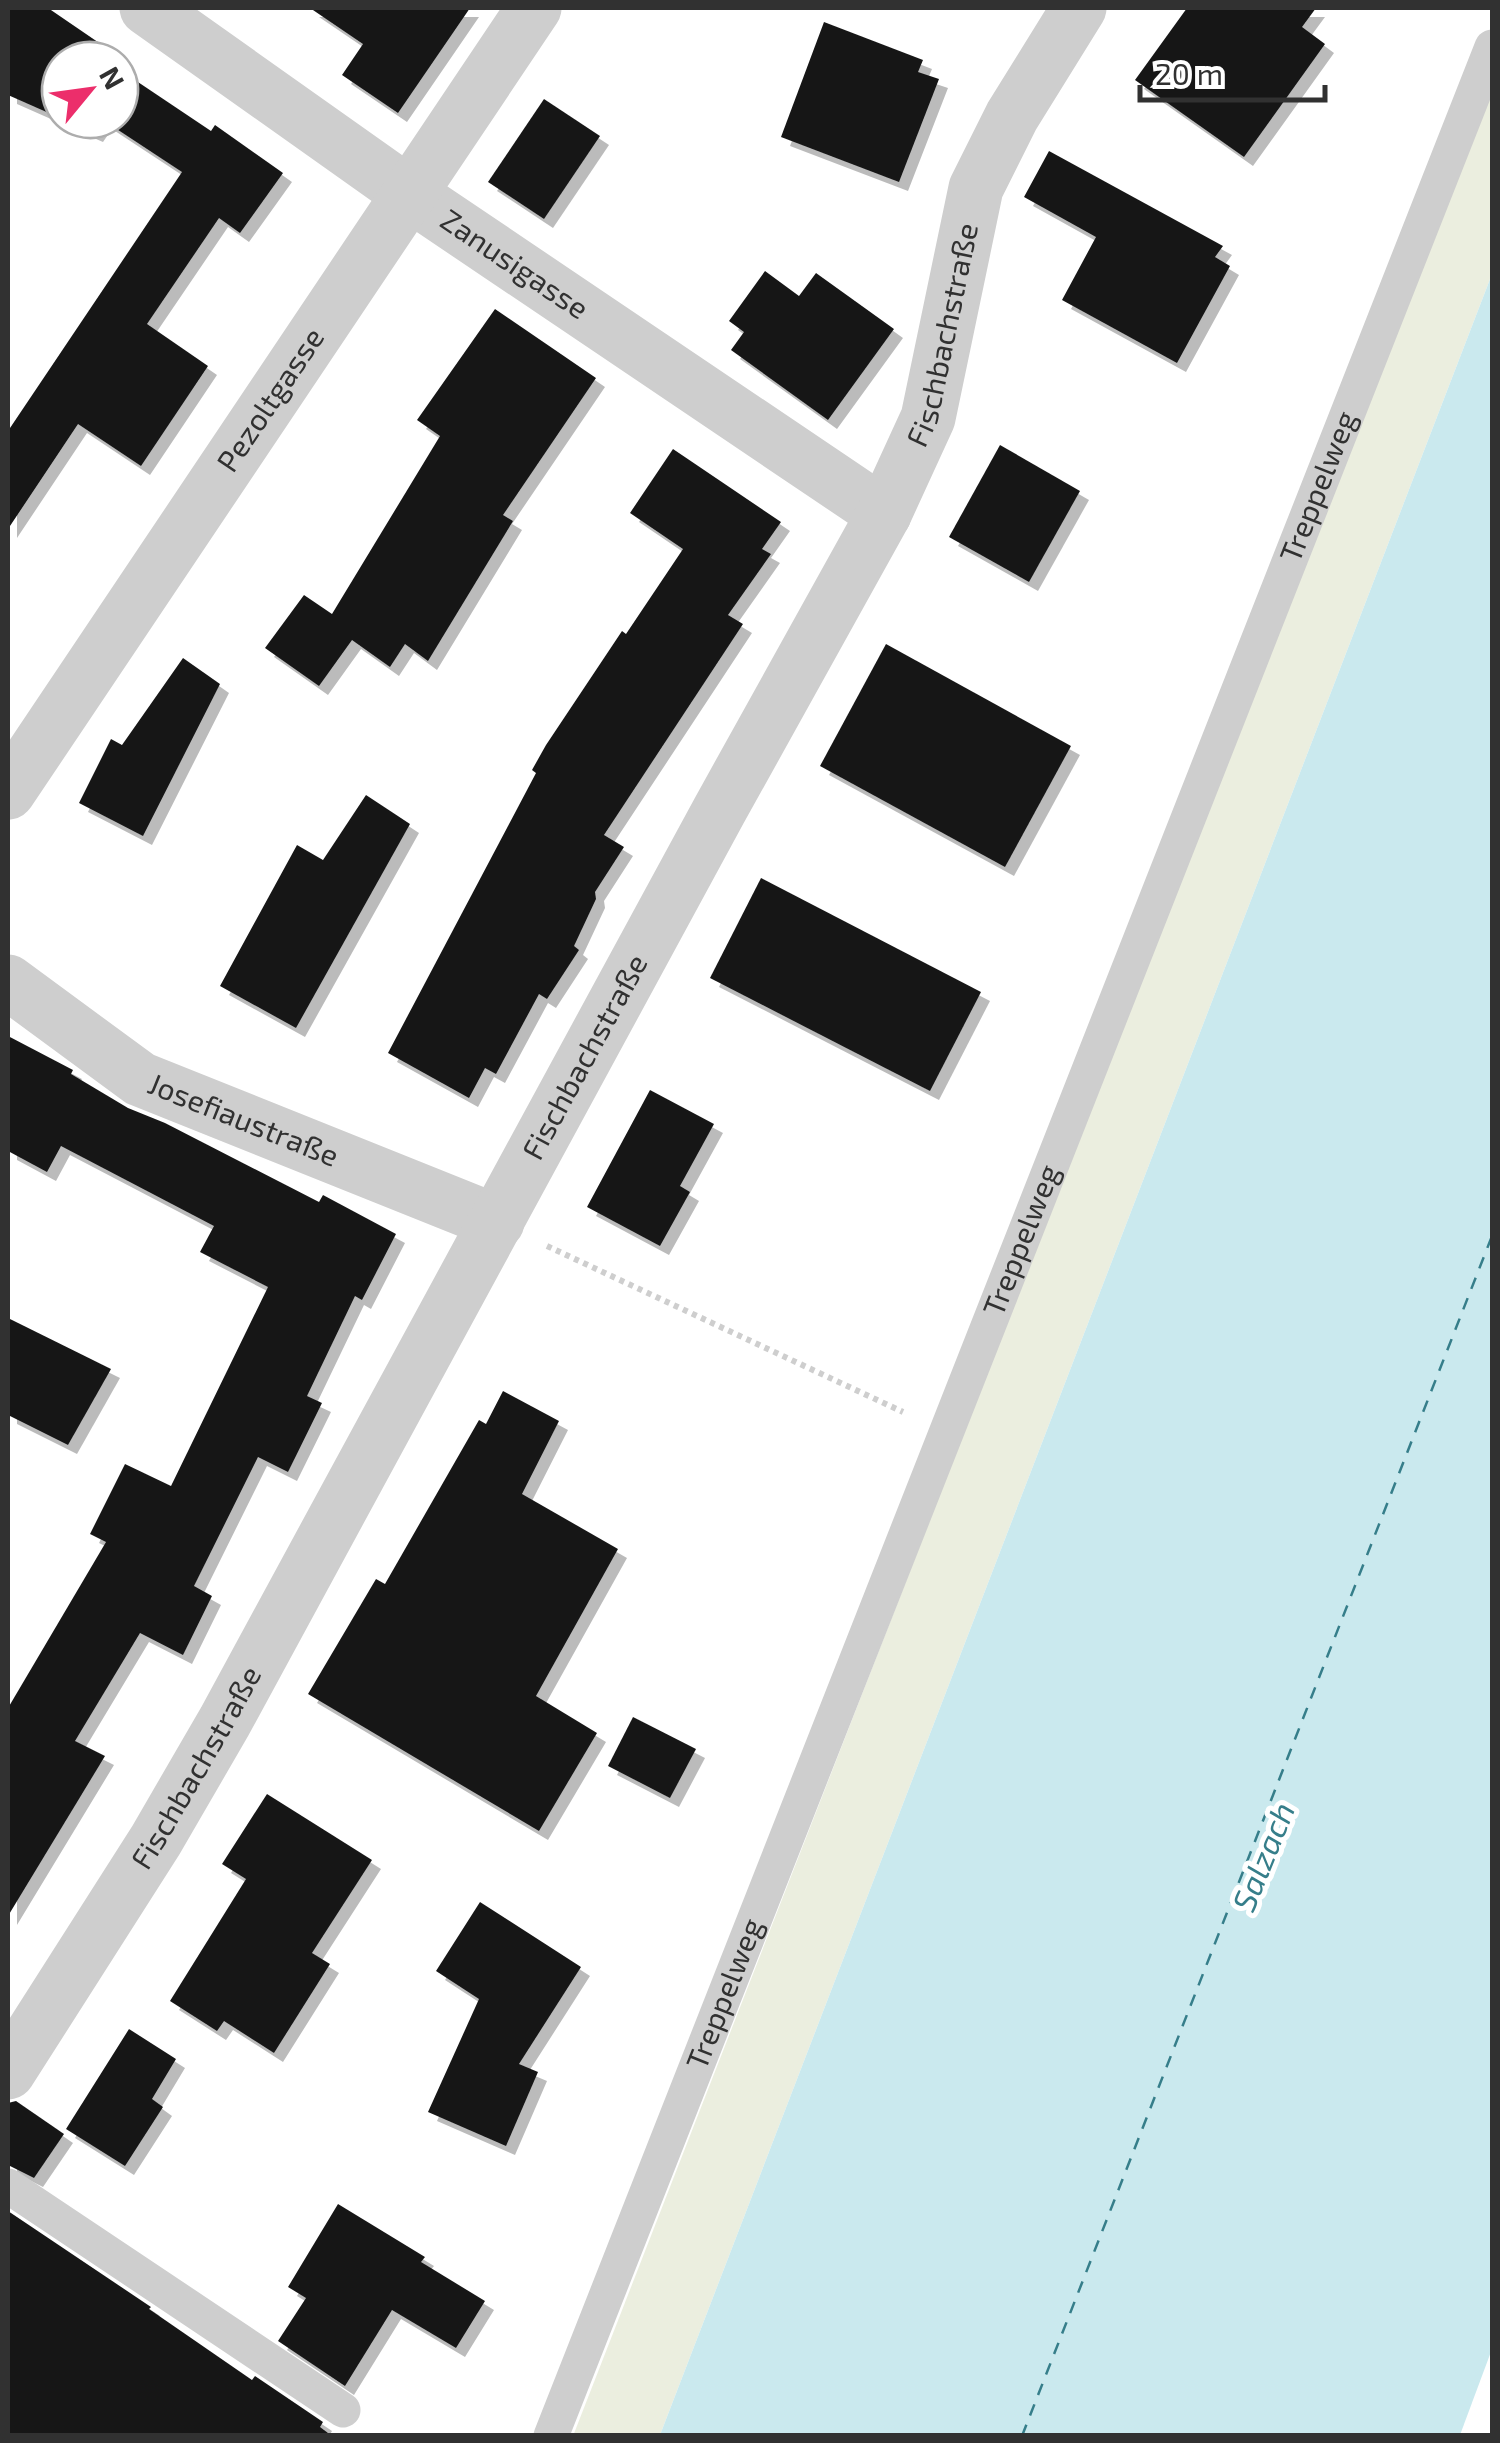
<svg xmlns="http://www.w3.org/2000/svg" width="1500" height="2443" font-family="'Exo 2',sans-serif">
	<defs>
		<filter id="shadow"><feDropShadow dx="9" dy="9" stdDeviation="0" flood-color="#0004"/></filter>
	</defs>
	<rect width="100%" height="100%" fill="#fff"/>
	<!-- green -->
	<path fill="#ebeedf" d="M 1492,77 L 1492,274 L 660,2435 L 573,2436 Z"/>
	<!-- water -->
	<path fill="#cae9ee" d="M 1492,274 L 1492,2349 L 1460,2435 L 660,2435 Z"/>
	<g fill="none" stroke-linecap="round" stroke-linejoin="round">
		<!-- ferry -->
		<path stroke="#367e8a" stroke-width="2.5" stroke-dasharray="12 10" stroke-linecap="butt" d="M 1022,2436 L 1492,1236"/>
	</g>
	<!-- building -->
	<g fill="#181818" filter="url(#shadow)">
		<path d="M 8,8 L 48,8 L 108,49 L 102,57 L 106,60 L 60,60 L 60,118 L 8,95 Z"/>
		<path d="M 310,8 L 470,8 L 398,113 L 342,75 L 363,44 Z"/>
		<path d="M 1187,8 L 1316,8 L 1302,27 L 1325,44 L 1244,157 L 1135,80 Z"/>
		<path d="M 824,22 L 923,60 L 918,72 L 939,79 L 899,182 L 781,137 Z"/>
		<path d="M 120,70 L 211,131 L 215,125 L 283,173 L 240,233 L 219,218 L 147,324 L 208,366 L 141,466 L 78,424 L 8,529 L 8,431 L 182,172 L 103,120 L 120,120 Z"/>
		<path d="M 544,99 L 600,136 L 544,219 L 488,182 Z"/>
		<path d="M 64,120 L 103,120 L 94,133 Z"/>
		<path d="M 1049,151 L 1223,246 L 1215,257 L 1230,266 L 1177,363 L 1062,300 L 1096,237 L 1024,197 Z"/>
		<path d="M 765,271 L 799,296 L 816,273 L 894,329 L 828,420 L 731,350 L 744,332 L 729,321 Z"/>
		<path d="M 495,309 L 596,378 L 503,515 L 513,521 L 428,661 L 405,644 L 390,667 L 352,640 L 319,686 L 265,648 L 304,595 L 332,614 L 440,436 L 417,420 Z"/>
		<path d="M 1000,445 L 1080,491 L 1029,582 L 949,537 Z"/>
		<path d="M 673,449 L 781,522 L 762,549 L 771,554 L 728,615 L 743,624 L 604,835 L 624,847 L 595,892 L 596,899 L 574,946 L 579,950 L 547,999 L 539,994 L 496,1074 L 485,1068 L 469,1098 L 388,1053 L 536,773 L 532,770 L 546,745 L 622,631 L 626,634 L 683,549 L 630,513 Z"/>
		<path d="M 886,644 L 1071,746 L 1005,867 L 820,766 Z"/>
		<path d="M 183,658 L 220,684 L 143,836 L 79,803 L 111,739 L 122,745 Z"/>
		<path d="M 366,795 L 410,824 L 296,1028 L 220,986 L 297,845 L 323,860 Z"/>
		<path d="M 761,878 L 981,992 L 930,1091 L 710,978 Z"/>
		<path d="M 8,1036 L 73,1070 L 71,1074 L 128,1108 L 165,1123 L 319,1202 L 323,1195 L 396,1234 L 362,1300 L 355,1296 L 307,1396 L 322,1403 L 288,1472 L 258,1457 L 194,1586 L 212,1596 L 183,1655 L 140,1633 L 75,1741 L 105,1756 L 8,1916 L 8,1708 L 106,1542 L 90,1534 L 125,1464 L 171,1486 L 268,1287 L 200,1252 L 214,1226 L 61,1146 L 47,1172 L 8,1151 Z"/>
		<path d="M 650,1090 L 714,1124 L 680,1186 L 690,1192 L 660,1246 L 587,1207 Z"/>
		<path d="M 8,1318 L 111,1369 L 68,1445 L 8,1415 Z"/>
		<path d="M 503,1391 L 559,1421 L 522,1494 L 618,1549 L 536,1696 L 597,1733 L 539,1831 L 308,1694 L 376,1579 L 385,1584 L 479,1420 L 486,1424 Z"/>
		<path d="M 633,1717 L 696,1749 L 670,1798 L 608,1766 Z"/>
		<path d="M 267,1794 L 372,1860 L 312,1953 L 330,1964 L 274,2053 L 224,2021 L 217,2031 L 170,2001 L 246,1879 L 222,1864 Z"/>
		<path d="M 480,1902 L 581,1967 L 519,2064 L 538,2072 L 506,2146 L 428,2112 L 479,1999 L 436,1971 Z"/>
		<path d="M 129,2029 L 176,2059 L 152,2099 L 163,2107 L 125,2166 L 66,2129 Z"/>
		<path d="M 16,2101 L 64,2134 L 34,2178 L 8,2165 L 8,2103 Z"/>
		<path d="M 338,2204 L 425,2257 L 421,2262 L 485,2301 L 456,2348 L 392,2310 L 345,2386 L 278,2341 L 306,2298 L 288,2287 Z"/>
		<path d="M 8,2211 L 151,2307 L 149,2309 L 252,2380 L 255,2376 L 323,2422 L 320,2427 L 332,2436 L 8,2436 Z"/>
	</g>
	<g fill="none" stroke-linecap="round" stroke-linejoin="round">
		<!-- path -->
		<path stroke="#cecece" stroke-width="6" stroke-dasharray="5 5" stroke-linecap="butt" d="M 547,1246 L 903,1412"/>
		<!-- service -->
		<g stroke="#cecece" stroke-width="35">
			<path d="M 8,2186 L 343,2410"/>
			<path id="s1" d="M 551,2436 L 1492,47"/>
		</g>
		<!-- minor -->
		<g stroke="#cecece" stroke-width="55">
			<path id="s2" d="M 147,8 L 408,193 L 884,514"/>
			<path id="s3" d="M 8,792 L 534,8"/>
			<path id="s4" d="M 8,982 L 140,1079 L 497,1222"/>
			<path id="s5" d="M 8,2072 L 156,1840 L 225,1721 L 719,811 L 884,514 L 928,418 L 976,188 L 1012,116 L 1079,8"/>
		</g>
	</g>
	<g text-anchor="middle" stroke-width="10" stroke-linejoin="round" paint-order="stroke">
		<!-- street labels -->
		<g font-size="30" fill="#313131" stroke="#fff">
			<text dy="10" stroke="none"><textPath href="#s2" startOffset="448">Zanusigasse</textPath></text>
			<text dy="10" stroke="none"><textPath href="#s5" startOffset="1978">Fischbachstraße</textPath></text>
			<text dy="10" stroke="none"><textPath href="#s3" startOffset="472">Pezoltgasse</textPath></text>
			<text dy="10" stroke="none"><textPath href="#s1" startOffset="2095">Treppelweg</textPath></text>
			<text dy="10" stroke="none"><textPath href="#s5" startOffset="1168">Fischbachstraße</textPath></text>
			<text dy="10" stroke="none"><textPath href="#s4" startOffset="275">Josefiaustraße</textPath></text>
			<text dy="10" stroke="none"><textPath href="#s1" startOffset="1285">Treppelweg</textPath></text>
			<text dy="10" stroke="none"><textPath href="#s5" startOffset="358">Fischbachstraße</textPath></text>
			<text dy="10" stroke="none"><textPath href="#s1" startOffset="475">Treppelweg</textPath></text>
		</g>
		<!-- water labels -->
		<g font-size="32" font-style="italic" fill="#367e8a" stroke="#fff">
			<text transform="translate(1264 1857) rotate(-68)" y="11">Salzach</text>
		</g>
	</g>
	<!-- border -->
	<rect width="1500" height="2443" fill="none" stroke="#313131" stroke-width="20"/>
	<!-- north arrow -->
	<g transform="translate(90 90) rotate(61)"><circle r="48" fill="#ffffff" stroke="#adadad" stroke-width="2.5"/>
	<path d="M0-8L18 38L0 25L-18 38Z" fill="#ec2e6b"/>
	<text y="-15" font-size="28" font-weight="bold" text-anchor="middle" fill="#313131">N</text>
	</g>
	<!-- scale -->
	<path d="M1140 85v15h185v-15" fill="none" stroke="#313131" stroke-width="5"/>
	<text x="1155" y="85" font-size="30" fill="#313131" stroke="#ffffff" stroke-width="8" paint-order="stroke">20 m</text>
</svg>
